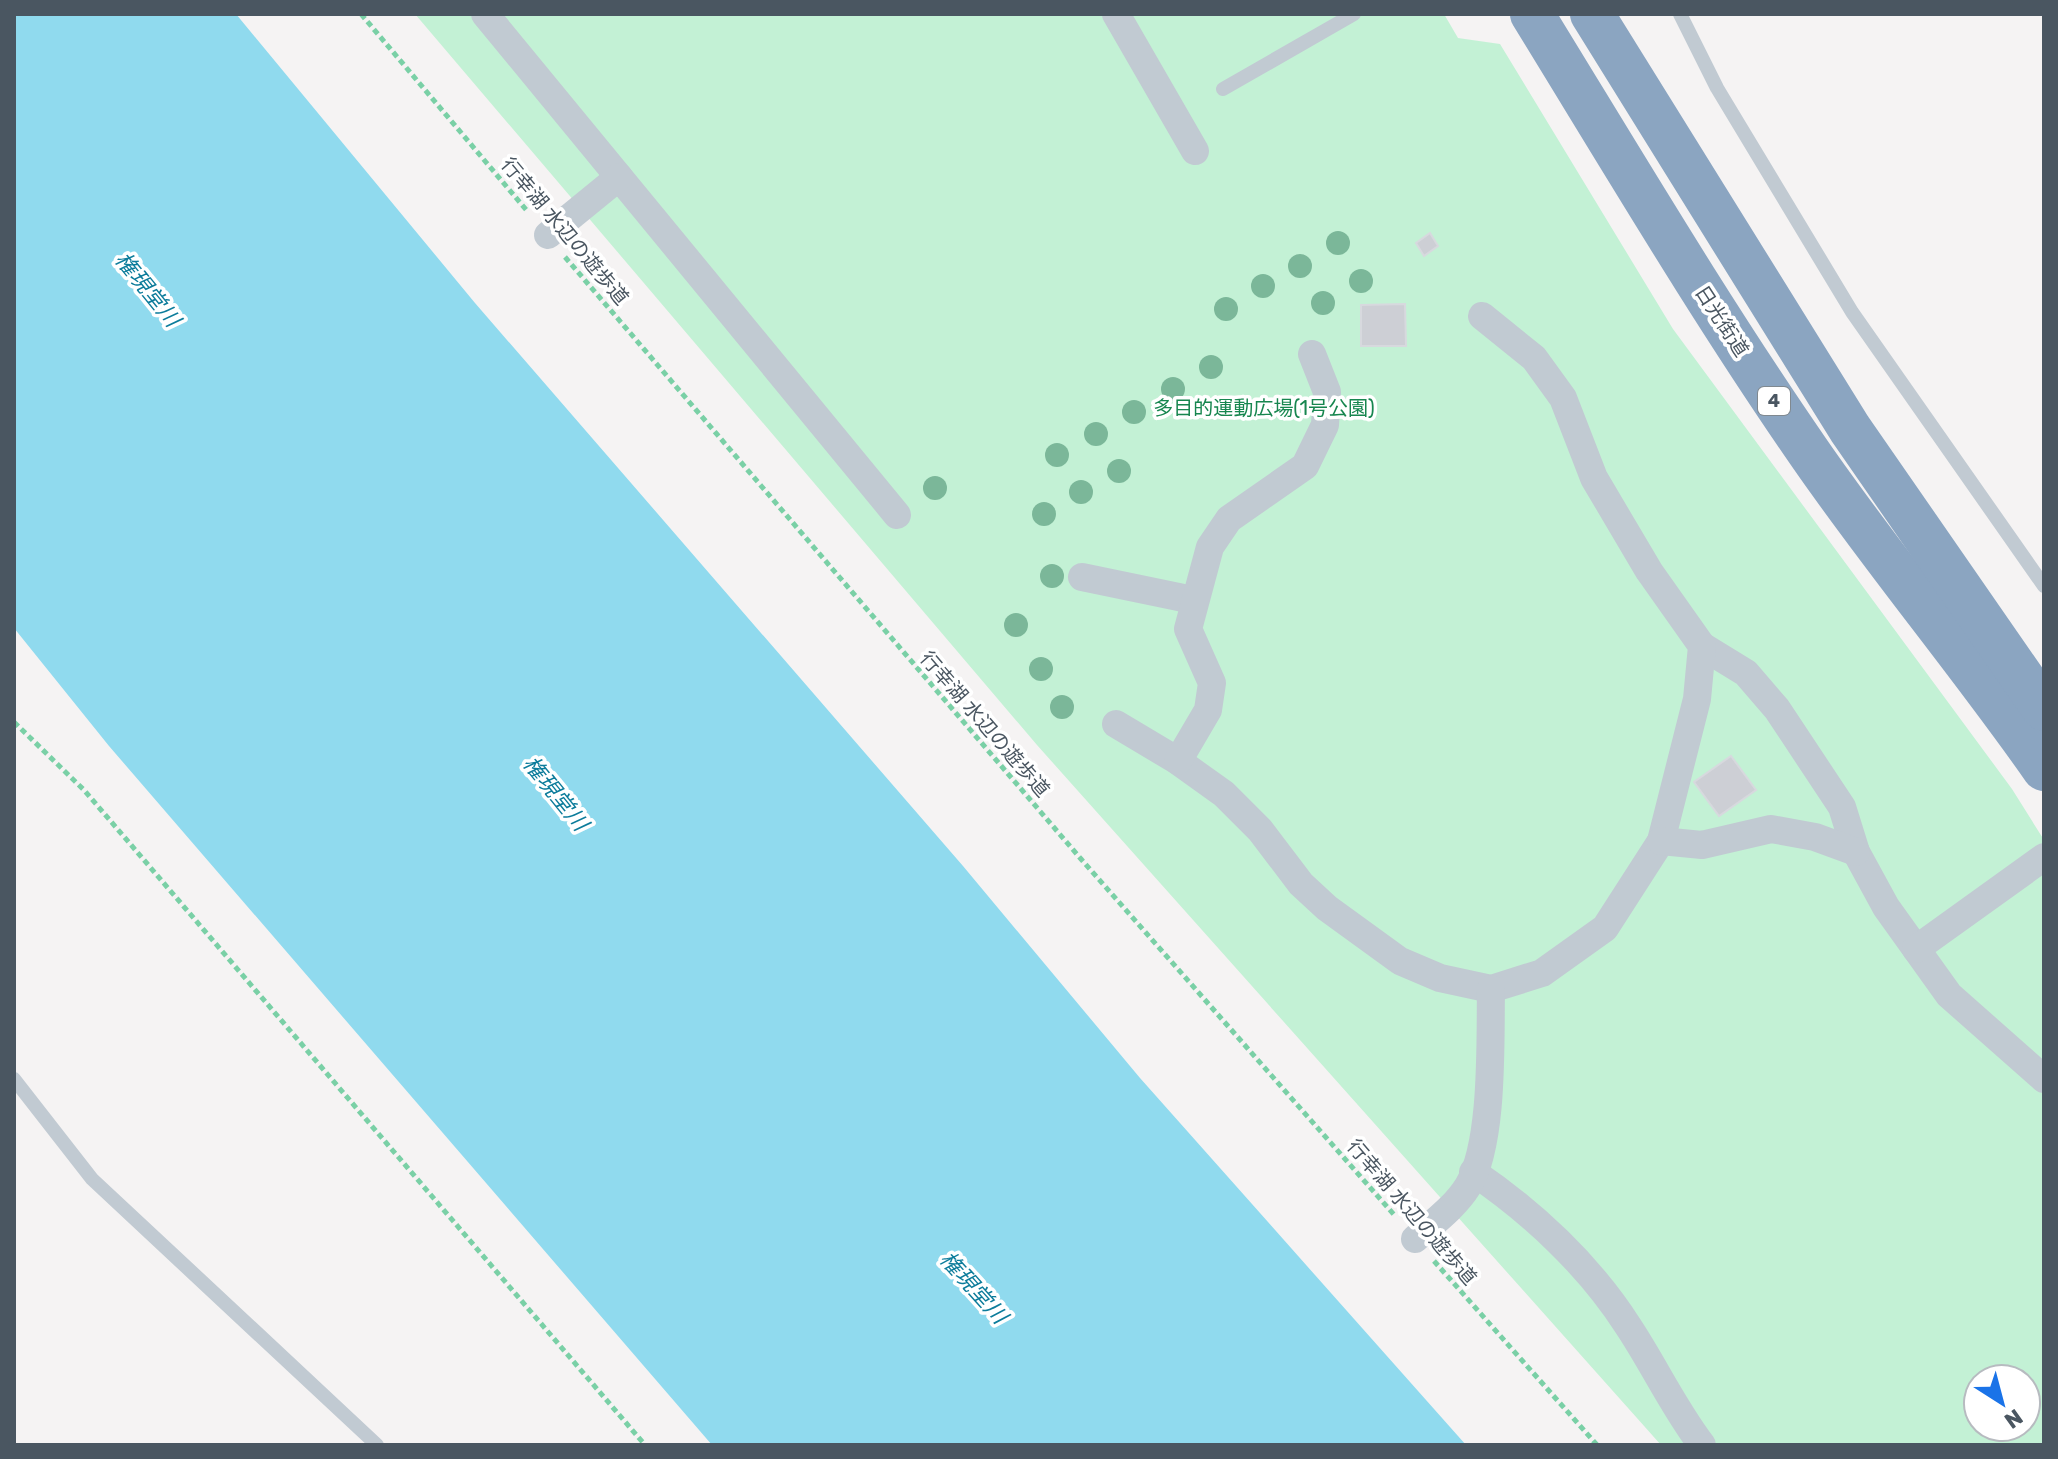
<svg xmlns="http://www.w3.org/2000/svg" width="2058" height="1459" font-family="Rubik,'Noto Sans JP',sans-serif">
	<rect width="100%" height="100%" fill="#f5f3f3"/>
	<!-- green -->
	<path fill="#c3f1d5" fill-rule="evenodd" d="M 415,14 L 1444,14 L 1458,38 L 1500,44 L 1673,329 L 2012,789 L 2044,840 L 2044,1445 L 1661,1445 L 1037,745 ZM 1978,1379 L 2026,1379 L 2026,1427 L 1978,1427 Z"/>
	<!-- water -->
	<path fill="#90daee" d="M 14,14 L 236,14 L 475,303 L 963,866 L 1140,1078 L 1466,1445 L 712,1445 L 109,746 L 14,628 Z"/>
	<!-- building -->
	<g fill="#cdcfd5" stroke="#d7d9de" stroke-width="2">
		<path d="M 1430,233 L 1438,246 L 1424,256 L 1416,243 Z"/>
		<path d="M 1405,304 L 1406,346 L 1361,346 L 1361,305 Z"/>
		<path d="M 1731,756 L 1756,790 L 1719,816 L 1694,782 Z"/>
	</g>
	<g fill="none" stroke-linecap="round" stroke-linejoin="round">
		<!-- path -->
		<g stroke="#7ad0a6" stroke-width="5" stroke-dasharray="6 4" stroke-linecap="butt">
			<path d="M 361,14 L 528,212"/>
			<path d="M 565,257 L 1081,859 L 1396,1217"/>
			<path d="M 14,722 L 84,790 L 645,1445"/>
			<path d="M 1434,1261 L 1597,1445"/>
		</g>
		<!-- lane -->
		<g stroke="#c1cad2" stroke-width="14">
			<path d="M 1680,14 L 1717,88 L 1852,312 L 2044,586"/>
			<path d="M 1223,89 L 1354,14"/>
			<path d="M 14,1079 L 92,1179 L 377,1445"/>
		</g>
		<!-- street -->
		<g stroke="#c1cad2" stroke-width="28">
			<path d="M 485,14 L 897,515"/>
			<path d="M 1116,14 L 1195,151"/>
			<path d="M 548,235 L 619,177"/>
			<path d="M 1082,577 L 1193,600"/>
			<path d="M 1702,646 L 1746,673 L 1777,709 L 1842,807 L 1856,852 L 1886,907 L 1949,995 L 2044,1079"/>
			<path d="M 1116,724 L 1178,761 L 1224,794 L 1260,830 L 1301,884 L 1327,908 L 1400,961 L 1440,978 L 1491,989 L 1542,973 L 1605,928 L 1661,841 L 1697,699 L 1702,646 L 1649,571 L 1594,478 L 1563,398 L 1534,358 L 1482,316"/>
			<path d="M 1178,761 L 1208,710 L 1212,683 L 1188,629 L 1210,547 L 1229,519 L 1305,466 L 1325,425 L 1327,392 L 1312,354"/>
			<path d="M 1661,841 L 1702,845 L 1771,829 L 1815,837 L 1856,852"/>
			<path d="M 1916,949 L 2044,857"/>
			<path d="M 1473,1172 C 1532,1212 1589,1265 1628,1326 C 1654,1365 1673,1407 1702,1445"/>
			<path d="M 1415,1239 C 1433,1223 1455,1207 1468,1186 C 1494,1143 1490,1040 1491,989"/>
		</g>
		<!-- highway -->
		<g stroke="#8ba5c1" stroke-width="44">
			<path d="M 1532,14 C 1623,162 1711,311 1810,454 C 1884,561 1969,662 2044,769"/>
			<path d="M 1592,14 L 1850,429 L 2044,709"/>
		</g>
	</g>
	<!-- trees -->
	<g fill="#7bb799">
		<circle cx="1338" cy="243" r="12"/>
		<circle cx="1300" cy="266" r="12"/>
		<circle cx="1361" cy="281" r="12"/>
		<circle cx="1263" cy="286" r="12"/>
		<circle cx="1323" cy="303" r="12"/>
		<circle cx="1226" cy="309" r="12"/>
		<circle cx="1211" cy="367" r="12"/>
		<circle cx="1173" cy="389" r="12"/>
		<circle cx="1134" cy="412" r="12"/>
		<circle cx="1096" cy="434" r="12"/>
		<circle cx="1057" cy="455" r="12"/>
		<circle cx="1119" cy="471" r="12"/>
		<circle cx="935" cy="488" r="12"/>
		<circle cx="1081" cy="492" r="12"/>
		<circle cx="1044" cy="514" r="12"/>
		<circle cx="1052" cy="576" r="12"/>
		<circle cx="1016" cy="625" r="12"/>
		<circle cx="1041" cy="669" r="12"/>
		<circle cx="1062" cy="707" r="12"/>
	</g>
	<g text-anchor="middle" stroke-width="7" stroke-linejoin="round" paint-order="stroke">
		<!-- shield labels -->
		<rect fill="#fff" stroke="#808990" stroke-width="2" x="1758" y="387" width="32" height="28" rx="6"/>
		<g font-size="18" font-weight="bold" fill="#4a5661">
			<text x="1774" y="407">4</text>
		</g>
		<!-- street labels -->
		<g font-size="20" fill="#4a5661" stroke="#fff">
			<text transform="translate(565 231) rotate(50)" y="7">行幸湖 水辺の遊歩道</text>
			<text transform="translate(1722 321) rotate(57)" y="7">日光街道</text>
			<text transform="translate(985 724) rotate(49)" y="7">行幸湖 水辺の遊歩道</text>
			<text transform="translate(1412 1212) rotate(49)" y="7">行幸湖 水辺の遊歩道</text>
		</g>
		<!-- park labels -->
		<g font-size="20" fill="#17864f" stroke="#fff">
			<text x="1264" y="415">多目的運動広場(1号公園)</text>
		</g>
		<!-- water labels -->
		<g font-size="22" font-style="italic" fill="#0c7c9b" stroke="#fff">
			<text transform="translate(148 289) rotate(51)" y="8">権現堂川</text>
			<text transform="translate(556 793) rotate(51)" y="8">権現堂川</text>
			<text transform="translate(974 1287) rotate(48)" y="8">権現堂川</text>
		</g>
	</g>
	<!-- border -->
	<rect width="2058" height="1459" fill="none" stroke="#4a5661" stroke-width="32"/>
	<!-- north arrow -->
	<g transform="translate(2002 1403) rotate(144)"><circle r="38" fill="#ffffff" stroke="#b7bbc0" stroke-width="2"/>
	<path d="M0-6L14 30L0 20L-14 30Z" fill="#1a73e8"/>
	<text y="-12" font-size="22" font-weight="bold" text-anchor="middle" fill="#4a5661">N</text>
	</g>
</svg>
